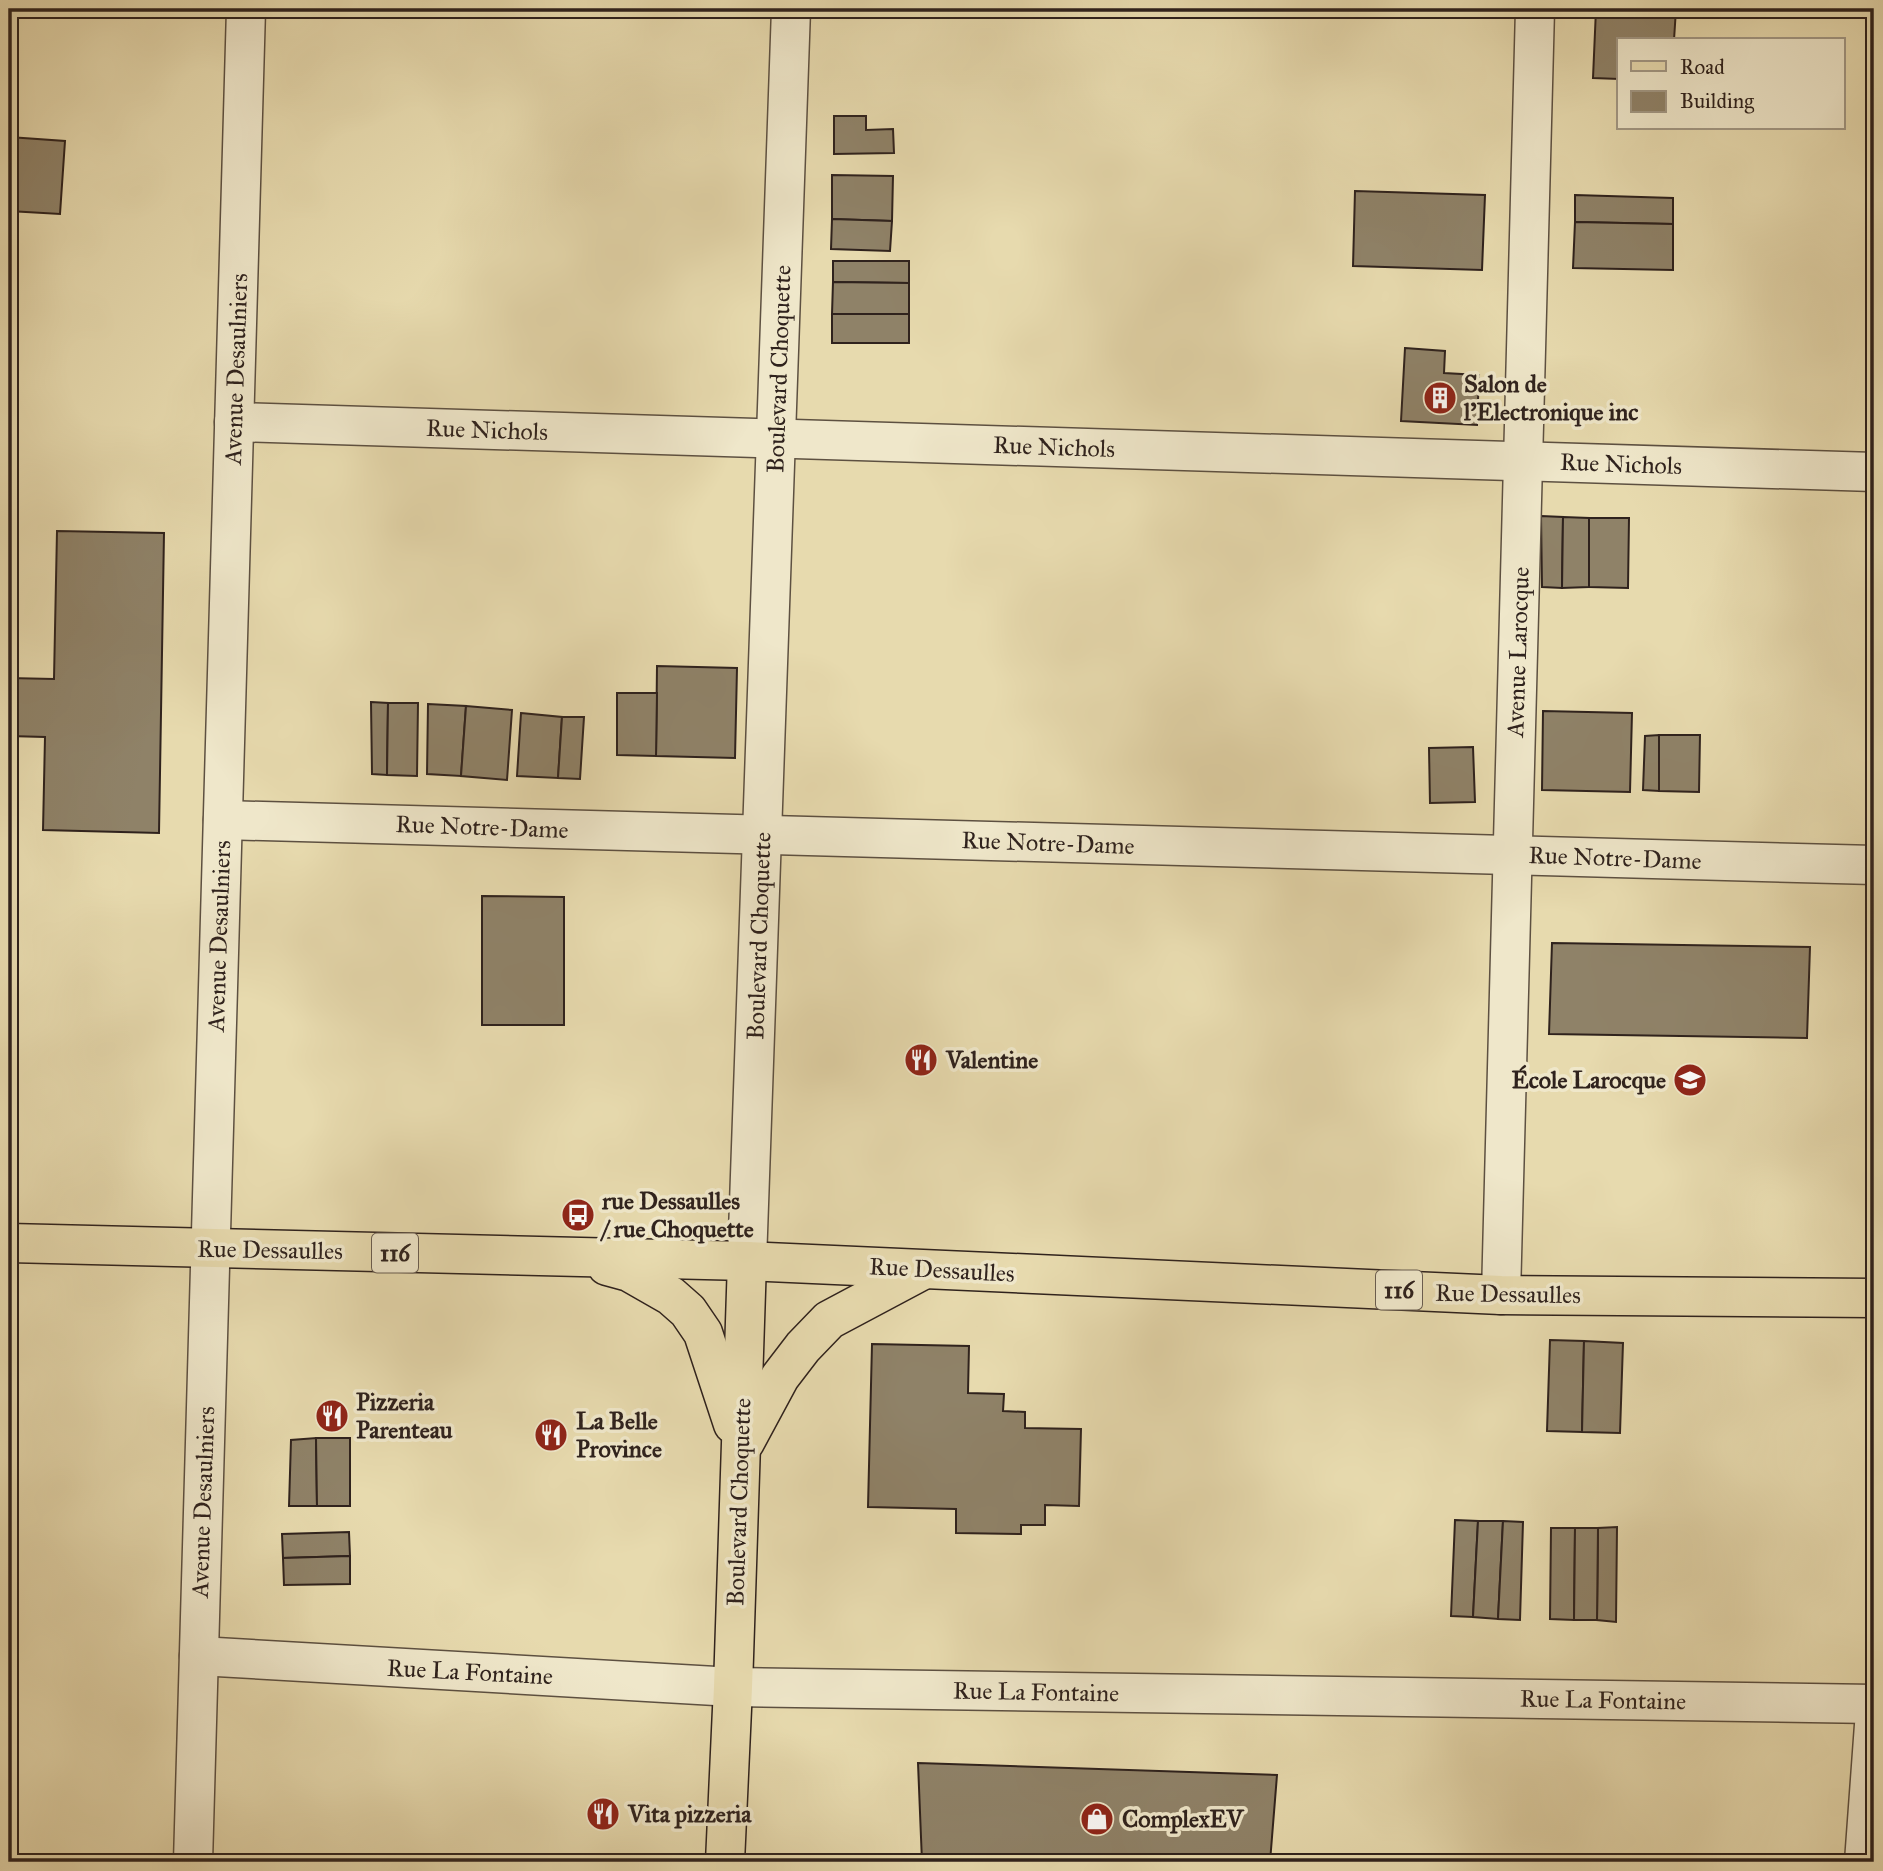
<svg xmlns="http://www.w3.org/2000/svg" width="1883" height="1871" font-family="'IM FELL Great Primer',serif">
	<rect width="100%" height="100%" fill="#e7daae"/>
	<filter id="stains"><feTurbulence type="fractalNoise" baseFrequency=".00286" numOctaves="4"/><feColorMatrix values="0 0 0 0 .2 0 0 0 0 .09 0 0 0 0 .02 0 0 0 .5 -.17"/></filter>
	<radialGradient id="worn" r=".72"><stop offset=".6" stop-color="#630" stop-opacity="0"/><stop offset="1" stop-color="#630" stop-opacity=".3"/></radialGradient>
	<!-- building -->
	<g fill="#8f8268" stroke="#2f221d" stroke-width="2">
		<path d="M 1596,9 L 1676,9 L 1674,40 L 1619,40 L 1619,79 L 1593,78 Z"/>
		<path d="M 834,116 L 866,116 L 866,130 L 893,129 L 894,153 L 834,154 Z"/>
		<path d="M 9,137 L 65,141 L 60,214 L 9,211 Z"/>
		<path d="M 832,175 L 893,176 L 892,221 L 832,219 Z"/>
		<path d="M 1355,191 L 1485,195 L 1482,270 L 1353,266 Z"/>
		<path d="M 1575,195 L 1673,198 L 1673,224 L 1575,222 Z"/>
		<path d="M 832,219 L 892,221 L 890,251 L 831,249 Z"/>
		<path d="M 1575,222 L 1673,224 L 1673,270 L 1573,268 Z"/>
		<path d="M 833,261 L 909,261 L 909,283 L 833,282 Z"/>
		<path d="M 833,282 L 909,283 L 909,314 L 832,314 Z"/>
		<rect x="832" y="314" width="77" height="29"/>
		<path d="M 1405,348 L 1445,351 L 1444,373 L 1479,375 L 1477,425 L 1401,421 Z"/>
		<path d="M 1541,516 L 1563,517 L 1562,588 L 1542,587 Z"/>
		<path d="M 1563,517 L 1589,518 L 1589,587 L 1562,588 Z"/>
		<path d="M 1589,518 L 1629,518 L 1628,588 L 1589,587 Z"/>
		<path d="M 57,531 L 164,533 L 159,833 L 43,830 L 45,737 L 9,736 L 9,678 L 54,679 Z"/>
		<path d="M 657,666 L 737,668 L 735,758 L 656,756 Z"/>
		<path d="M 617,693 L 657,693 L 656,756 L 617,755 Z"/>
		<path d="M 371,702 L 388,703 L 387,775 L 372,774 Z"/>
		<path d="M 388,703 L 418,703 L 417,776 L 387,775 Z"/>
		<path d="M 428,704 L 466,706 L 461,776 L 427,774 Z"/>
		<path d="M 466,706 L 512,710 L 507,780 L 461,776 Z"/>
		<path d="M 1543,711 L 1632,713 L 1630,792 L 1542,790 Z"/>
		<path d="M 521,713 L 562,717 L 558,778 L 517,776 Z"/>
		<path d="M 562,717 L 584,717 L 580,779 L 558,778 Z"/>
		<path d="M 1659,735 L 1659,791 L 1643,790 L 1645,736 Z"/>
		<path d="M 1659,735 L 1700,735 L 1699,792 L 1659,791 Z"/>
		<path d="M 1473,747 L 1475,802 L 1430,803 L 1429,748 Z"/>
		<path d="M 482,896 L 564,897 L 564,1025 L 482,1025 Z"/>
		<path d="M 1552,943 L 1810,947 L 1807,1038 L 1549,1034 Z"/>
		<path d="M 1550,1340 L 1584,1341 L 1582,1432 L 1547,1431 Z"/>
		<path d="M 1584,1341 L 1623,1343 L 1620,1433 L 1582,1432 Z"/>
		<path d="M 872,1344 L 969,1346 L 968,1393 L 1004,1394 L 1003,1411 L 1025,1412 L 1025,1428 L 1081,1429 L 1079,1506 L 1045,1505 L 1045,1525 L 1021,1525 L 1021,1534 L 956,1533 L 956,1509 L 868,1507 Z"/>
		<path d="M 316,1438 L 317,1506 L 289,1506 L 291,1440 Z"/>
		<path d="M 316,1438 L 350,1438 L 350,1506 L 317,1506 Z"/>
		<path d="M 1455,1520 L 1478,1521 L 1473,1617 L 1451,1616 Z"/>
		<path d="M 1478,1521 L 1503,1521 L 1498,1619 L 1473,1617 Z"/>
		<path d="M 1503,1521 L 1523,1522 L 1520,1620 L 1498,1619 Z"/>
		<path d="M 1617,1527 L 1616,1622 L 1597,1620 L 1598,1528 Z"/>
		<path d="M 1551,1528 L 1575,1528 L 1574,1620 L 1550,1619 Z"/>
		<path d="M 1575,1528 L 1598,1528 L 1597,1620 L 1574,1620 Z"/>
		<path d="M 349,1532 L 350,1556 L 283,1558 L 282,1534 Z"/>
		<path d="M 350,1556 L 350,1584 L 284,1585 L 283,1558 Z"/>
		<path d="M 918,1763 L 1277,1775 L 1270,1862 L 922,1862 Z"/>
		<path d="M 270,1858 L 326,1860 L 326,1862 L 270,1862 Z"/>
	</g>
	<g fill="none" stroke-linecap="round" stroke-linejoin="round">
		<defs>
			<g id="minor">
				<path d="M 234,422 L 1874,472"/>
				<path d="M 223,820 L 1874,865"/>
				<path d="M 747,1261 L 791,9"/>
				<path d="M 1501,1295 L 1535,9"/>
				<path d="M 199,1656 L 733,1687 L 1874,1704"/>
				<path d="M 193,1862 L 246,9"/>
				<path d="M 1864,1862 L 1874,1725"/>
			</g>
			<g id="major">
				<path d="M 9,1243 L 747,1261 L 1501,1295 L 1874,1298"/>
				<path d="M 607,1266 L 629,1272 L 671,1296 L 688,1311 L 703,1333 L 733,1424"/>
				<path d="M 745,1442 L 780,1377 L 803,1347 L 829,1320 L 923,1270"/>
				<path d="M 725,1862 L 733,1687 L 747,1261"/>
			</g>
		</defs>
		<!-- minor casing -->
		<use href="#minor" stroke="#5d5041" stroke-width="41"/>
		<!-- major casing -->
		<use href="#major" stroke="#2f221d" stroke-width="41"/>
		<!-- minor -->
		<use href="#minor" stroke="#efe7ca" stroke-width="38"/>
		<!-- major -->
		<use href="#major" stroke="#e7daae" stroke-width="38"/>
	</g>
	<!-- icons -->
	<defs>
		<symbol id="building-disc" viewBox="-11 -11 22 22"><circle r="9.5" fill="#8f2418" stroke="#efe7ca"/><path d="M-4-6H4V6H1V3H-1V6H-4ZM-2.5-4.3h1.7v1.8h-1.7ZM.8-4.3h1.7v1.8H.8ZM-2.5-1h1.7V.8h-1.7ZM.8-1h1.7V.8H.8Z" fill="#fff"/></symbol>
		<symbol id="restaurant-disc" viewBox="-11 -11 22 22"><circle r="9.5" fill="#8f2418" stroke="#efe7ca"/><path d="M-5-6h1v4h1v-4h1v4h1v-4h1v5L-1.5 .5V6h-2V.5L-5-1ZM5-6V6H3V1.5H1.5Q1.5-4 5-6Z" fill="#fff"/></symbol>
		<symbol id="school-disc" viewBox="-11 -11 22 22"><circle r="9.5" fill="#8f2418" stroke="#efe7ca"/><path d="M0-5L7-2L0 1L-7-2ZM-4 1L0 2.5L4 1V4Q0 6-4 4Z" fill="#fff"/></symbol>
		<symbol id="bus-disc" viewBox="-11 -11 22 22"><circle r="9.5" fill="#8f2418" stroke="#efe7ca"/><path d="M-5-6H5V4H4V6H2V4H-2V6H-4V4H-5ZM-3.5-4V0h7V-4ZM-3.5 1.2v1.5H-2V1.2ZM2 1.2v1.5H3.5V1.2Z" fill="#fff"/></symbol>
		<symbol id="shop-disc" viewBox="-11 -11 22 22"><circle r="9.5" fill="#8f2418" stroke="#efe7ca"/><path d="M-5-2.5h2.3a2.7 3.5 0 0 1 5.4 0H5L5.5 6h-11ZM-1.5-2.5h3a1.5 2.3 0 0 0-3 0Z" fill="#fff"/></symbol>
	</defs>
	<g fill-rule="evenodd">
		<use href="#building-disc" x="1421" y="379" width="38" height="38"/>
		<use href="#restaurant-disc" x="902" y="1041" width="38" height="38"/>
		<use href="#school-disc" x="1671" y="1061" width="38" height="38"/>
		<use href="#bus-disc" x="559" y="1196" width="38" height="38"/>
		<use href="#restaurant-disc" x="313" y="1397" width="38" height="38"/>
		<use href="#restaurant-disc" x="532" y="1416" width="38" height="38"/>
		<use href="#restaurant-disc" x="584" y="1795" width="38" height="38"/>
		<use href="#shop-disc" x="1078" y="1800" width="38" height="38"/>
	</g>
	<g text-anchor="middle" stroke-width="7" stroke-linejoin="round" paint-order="stroke">
		<!-- shield labels -->
		<g fill="#efe7ca" stroke="#695d51" stroke-width="2">
			<rect x="372" y="1233.5" width="46" height="39" rx="5"/>
			<rect x="1376" y="1270.5" width="46" height="39" rx="5"/>
		</g>
		<g font-size="23" font-weight="bold" fill="#2f221d">
			<text x="395" y="1261">116</text>
			<text x="1399" y="1298">116</text>
		</g>
		<!-- street labels -->
		<g font-size="24" fill="#2f221d" stroke="#efe7ca">
			<text transform="translate(236 369) rotate(-88)" y="8">Avenue Desaulniers</text>
			<text transform="translate(779 369) rotate(-88)" y="8">Boulevard Choquette</text>
			<text transform="translate(487 430) rotate(2)" y="8">Rue Nichols</text>
			<text transform="translate(1054 447) rotate(2)" y="8">Rue Nichols</text>
			<text transform="translate(1621 464) rotate(2)" y="8">Rue Nichols</text>
			<text transform="translate(1518 652) rotate(-88)" y="8">Avenue Larocque</text>
			<text transform="translate(482 827) rotate(2)" y="8">Rue Notre-Dame</text>
			<text transform="translate(1048 843) rotate(2)" y="8">Rue Notre-Dame</text>
			<text transform="translate(1615 858) rotate(2)" y="8">Rue Notre-Dame</text>
			<text transform="translate(219 936) rotate(-88)" y="8">Avenue Desaulniers</text>
			<text transform="translate(759 936) rotate(-88)" y="8">Boulevard Choquette</text>
			<text transform="translate(270 1250) rotate(1)" y="8">Rue Dessaulles</text>
			<text transform="translate(942 1270) rotate(3)" y="8">Rue Dessaulles</text>
			<text transform="translate(1508 1294) rotate(1)" y="8">Rue Dessaulles</text>
			<text transform="translate(203 1502) rotate(-88)" y="8">Avenue Desaulniers</text>
			<text transform="translate(739 1502) rotate(-88)" y="8">Boulevard Choquette</text>
			<text transform="translate(470 1672) rotate(3)" y="8">Rue La Fontaine</text>
			<text transform="translate(1036 1692) rotate(1)" y="8">Rue La Fontaine</text>
			<text transform="translate(1603 1700) rotate(1)" y="8">Rue La Fontaine</text>
		</g>
		<!-- poi labels -->
		<g font-size="24" font-weight="bold" fill="#2f221d" stroke="#efe7ca" text-anchor="start">
			<text x="1464" y="392">Salon de<tspan x="1464" dy="28">l'Electronique inc</tspan></text>
			<text x="946" y="1068">Valentine</text>
			<text x="1666" y="1088" text-anchor="end">École Larocque</text>
			<text x="602" y="1209">rue Dessaulles<tspan x="602" dy="28">/ rue Choquette</tspan></text>
			<text x="356" y="1410">Pizzeria<tspan x="356" dy="28">Parenteau</tspan></text>
			<text x="576" y="1429">La Belle<tspan x="576" dy="28">Province</tspan></text>
			<text x="628" y="1822">Vita pizzeria</text>
			<text x="1122" y="1827">ComplexEV</text>
		</g>
	</g>
	<!-- margin -->
	<rect width="1883" height="1871" fill="none" stroke="#e7daae" stroke-width="35"/>
	<rect x="10" y="10" width="1862" height="1850" fill="none" stroke="#2f221d" stroke-width="3.5"/>
	<rect x="18" y="18" width="1848" height="1836" fill="none" stroke="#2f221d" stroke-width="2"/>
	<!-- legend -->
	<rect x="1617" y="38" width="228" height="91" fill="#efe7ca" stroke="#a29885" stroke-width="2"/>
	<rect x="1631" y="61" width="35" height="10" fill="#e7daae" stroke="#a29885" stroke-width="2"/>
	<text x="1680" y="74" font-size="21" fill="#2f221d">Road</text>
	<rect x="1631" y="91" width="35" height="21" fill="#8f8268" stroke="#a29885" stroke-width="2"/>
	<text x="1680" y="108" font-size="21" fill="#2f221d">Building</text>
	<rect width="100%" height="100%" filter="url(#stains)"/>
	<rect width="100%" height="100%" fill="url(#worn)"/>
</svg>
